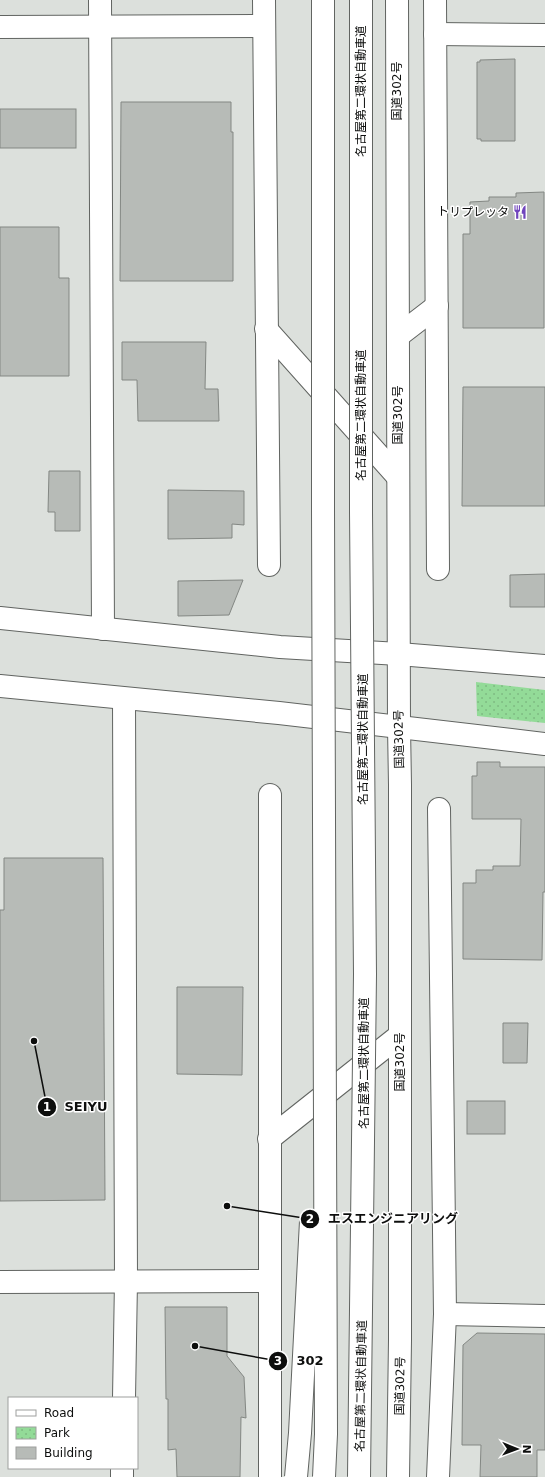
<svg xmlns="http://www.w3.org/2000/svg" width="545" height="1477" font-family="'DejaVu Sans','Noto Sans JP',sans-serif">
	<defs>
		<pattern id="park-dots" width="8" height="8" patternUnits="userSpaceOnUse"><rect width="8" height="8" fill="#93db98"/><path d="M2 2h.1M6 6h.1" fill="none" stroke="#7ebb82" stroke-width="1.8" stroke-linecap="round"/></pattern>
	</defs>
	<rect width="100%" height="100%" fill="#dce0dc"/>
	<!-- park -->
	<path fill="url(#park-dots)" d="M 476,682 L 545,690 L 545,723 L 477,716 Z"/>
	<!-- building -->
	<g fill="#b7bbb7" stroke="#838783">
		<path d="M 515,59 L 515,141 L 481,141 L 481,139 L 477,139 L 477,62 L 480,62 L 480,60 Z"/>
		<path d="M 121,102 L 231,102 L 231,132 L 233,132 L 233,281 L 120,281 Z"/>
		<rect x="0" y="109" width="76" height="39"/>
		<path d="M 544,192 L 544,328 L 463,328 L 463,234 L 470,234 L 470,202 L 489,201 L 489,197 L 516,197 L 516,193 Z"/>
		<path d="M 0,227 L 59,227 L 59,278 L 69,278 L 69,376 L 0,376 Z"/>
		<path d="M 122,342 L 206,342 L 205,389 L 218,389 L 219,421 L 138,421 L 137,380 L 122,380 Z"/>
		<path d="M 463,387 L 545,387 L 545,506 L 462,506 Z"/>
		<path d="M 49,471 L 80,471 L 80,531 L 55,531 L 55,512 L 48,512 Z"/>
		<path d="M 168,490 L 244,491 L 244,525 L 232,524 L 232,538 L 168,539 Z"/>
		<path d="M 545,574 L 545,607 L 510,607 L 510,575 Z"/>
		<path d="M 243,580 L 229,615 L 178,616 L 178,581 Z"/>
		<path d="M 477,762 L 500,762 L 500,767 L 545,767 L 545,892 L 543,892 L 542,960 L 463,959 L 463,883 L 476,883 L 476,870 L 493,870 L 493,866 L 520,866 L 521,819 L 472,819 L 472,776 L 477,776 Z"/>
		<path d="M 4,858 L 103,858 L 105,1200 L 0,1201 L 0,910 L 4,910 Z"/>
		<path d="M 177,987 L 243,987 L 242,1075 L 177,1074 Z"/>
		<path d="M 503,1023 L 528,1023 L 527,1063 L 503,1063 Z"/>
		<rect x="467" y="1101" width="38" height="33"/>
		<path d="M 165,1307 L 227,1307 L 227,1356 L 244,1377 L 246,1418 L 241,1417 L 240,1477 L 177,1477 L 176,1449 L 168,1450 L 168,1399 L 166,1399 Z"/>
		<path d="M 477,1333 L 545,1334 L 545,1450 L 537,1450 L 537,1477 L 480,1477 L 481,1445 L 462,1445 L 463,1345 Z"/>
	</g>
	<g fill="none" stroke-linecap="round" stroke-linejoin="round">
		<defs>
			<g id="minor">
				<path d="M 100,0 L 103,629"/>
				<path d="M 264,0 L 269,565"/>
				<path d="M 435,0 L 438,569"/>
				<path d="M 0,27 L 264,26"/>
				<path d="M 435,34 L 545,35"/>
				<path d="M 266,329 L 398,477"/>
				<path d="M 398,336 L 437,306"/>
				<path d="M 0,618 L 280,647 L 399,654 L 545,666"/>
				<path d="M 0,686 L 279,713 L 545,744"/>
				<path d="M 270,795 L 270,1477"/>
				<path d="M 269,1139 L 399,1036"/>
				<path d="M 0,1282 L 269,1281"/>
				<path d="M 445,1314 L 545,1316"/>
				<path d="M 124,1398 L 126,1281 L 124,699"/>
				<path d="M 122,1477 L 122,1468"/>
				<path d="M 438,1477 L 445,1314 L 439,809"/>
			</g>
			<path id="highway" d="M 397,0 L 399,727 L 400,785 L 400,1340 L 398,1477"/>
		</defs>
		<!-- minor casing -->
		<use href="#minor" stroke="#616461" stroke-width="24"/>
		<!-- highway casing -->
		<use href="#highway" stroke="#616461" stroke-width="24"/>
		<!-- minor -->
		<use href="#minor" stroke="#fff" stroke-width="22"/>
		<!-- highway -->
		<use href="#highway" stroke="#fff" stroke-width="22"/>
		<defs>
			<g id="highway-bridge">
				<path d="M 323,0 L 323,510 L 326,1434 L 324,1477"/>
				<path d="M 296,1477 L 300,1433 L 311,1221"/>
				<path d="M 359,1477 L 365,974 L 361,512 L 361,0"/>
			</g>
		</defs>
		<!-- highway-bridge casing -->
		<use href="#highway-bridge" stroke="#616461" stroke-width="24" stroke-linecap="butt"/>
		<!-- highway-bridge -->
		<use href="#highway-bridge" stroke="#fff" stroke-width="22"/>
	</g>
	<!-- icons -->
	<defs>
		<symbol id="restaurant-bare" viewBox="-9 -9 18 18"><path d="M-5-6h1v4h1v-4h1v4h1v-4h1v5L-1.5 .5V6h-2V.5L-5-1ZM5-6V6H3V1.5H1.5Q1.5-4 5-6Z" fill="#7045bd" stroke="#fff" stroke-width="2.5" paint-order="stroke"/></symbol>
	</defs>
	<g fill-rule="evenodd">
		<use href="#restaurant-bare" x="510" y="202" width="20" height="20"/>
	</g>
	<g text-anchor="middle" stroke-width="3" stroke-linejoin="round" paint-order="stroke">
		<!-- street labels -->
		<g font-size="12" fill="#0d0e0d" stroke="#fff">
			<text transform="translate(361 91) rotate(-90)" y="4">名古屋第二環状自動車道</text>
			<text transform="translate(397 91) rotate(-90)" y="4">国道302号</text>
			<text transform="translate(361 415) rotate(-90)" y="4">名古屋第二環状自動車道</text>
			<text transform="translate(398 415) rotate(-90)" y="4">国道302号</text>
			<text transform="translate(363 739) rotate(-90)" y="4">名古屋第二環状自動車道</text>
			<text transform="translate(399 739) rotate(-91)" y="4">国道302号</text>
			<text transform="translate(400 1062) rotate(-90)" y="4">国道302号</text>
			<text transform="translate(364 1063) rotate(-90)" y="4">名古屋第二環状自動車道</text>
			<text transform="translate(361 1386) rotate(-89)" y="4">名古屋第二環状自動車道</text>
			<text transform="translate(400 1386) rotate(-89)" y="4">国道302号</text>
		</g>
		<!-- poi labels -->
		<g font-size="12" fill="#0d0e0d" stroke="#fff" text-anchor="end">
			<text x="509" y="216">トリプレッタ</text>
		</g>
	</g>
	<!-- callouts -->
	<path fill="none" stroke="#0d0e0d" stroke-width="1.5" d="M34 1041L47 1107M227 1206L310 1219M195 1346L278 1361"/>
	<g fill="#0d0e0d" stroke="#fff" stroke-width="1.5">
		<circle cx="34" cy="1041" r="4"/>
		<circle cx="227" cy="1206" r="4"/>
		<circle cx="195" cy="1346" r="4"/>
		<circle cx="47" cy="1107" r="10"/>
		<circle cx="310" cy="1219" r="10"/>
		<circle cx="278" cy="1361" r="10"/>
	</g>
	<g font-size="12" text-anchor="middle" font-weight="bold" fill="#fff">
		<text x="47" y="1111">1</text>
		<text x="310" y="1223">2</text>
		<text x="278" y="1365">3</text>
	</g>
	<g font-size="13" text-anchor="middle" font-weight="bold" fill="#0d0e0d" stroke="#fff" stroke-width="3" stroke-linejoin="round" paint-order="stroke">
		<text x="86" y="1111">SEIYU</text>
		<text x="393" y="1223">エスエンジニアリング</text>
		<text x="310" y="1365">302</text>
	</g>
	<!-- legend -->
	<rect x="8" y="1397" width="130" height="72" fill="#ffffff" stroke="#9e9f9e"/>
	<rect x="16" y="1410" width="20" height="6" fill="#ffffff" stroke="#9e9f9e"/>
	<text x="44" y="1417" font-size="12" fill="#0d0e0d">Road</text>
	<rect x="16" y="1427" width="20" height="12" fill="url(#park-dots)" stroke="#9e9f9e"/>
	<text x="44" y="1437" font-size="12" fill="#0d0e0d">Park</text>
	<rect x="16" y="1447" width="20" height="12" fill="#b7bbb7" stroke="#9e9f9e"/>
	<text x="44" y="1457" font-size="12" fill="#0d0e0d">Building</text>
	<!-- north arrow -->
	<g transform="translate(517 1449) rotate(91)" stroke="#ffffff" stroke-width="3" paint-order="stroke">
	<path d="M0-3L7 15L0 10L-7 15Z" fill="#0d0e0d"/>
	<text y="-6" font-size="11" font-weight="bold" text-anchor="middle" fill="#0d0e0d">N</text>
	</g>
</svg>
